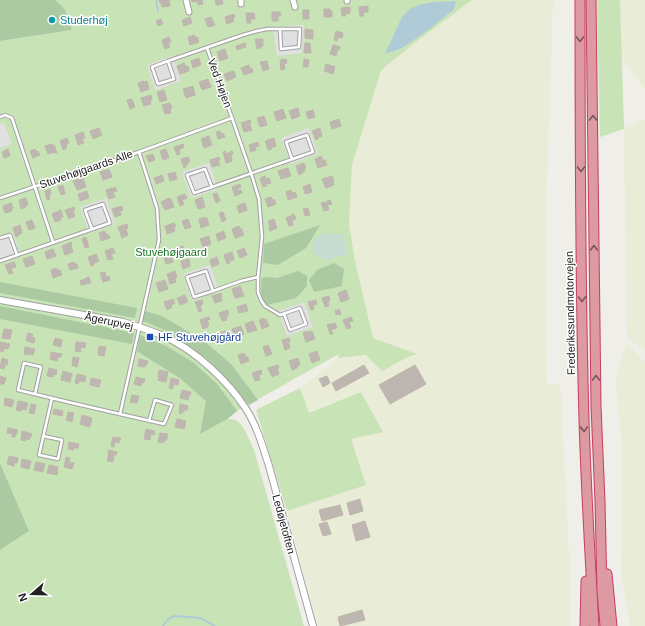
<svg xmlns="http://www.w3.org/2000/svg" width="645" height="626" font-family="Helvetica,sans-serif">
	<rect width="100%" height="100%" fill="#f0eee8"/>
	<!-- farmland -->
	<g fill="#e9ecd6">
		<path d="M 472,0 L 553,0 L 545,243 L 547,385 L 560,383 L 570,574 L 569,626 L 318,626 L 287,511 L 366,485 L 351,439 L 383,431 L 361,392 L 309,413 L 300,388 L 338,358 L 366,355 L 408,357 L 416,354 L 373,338 L 355,261 L 349,224 L 352,165 L 369,105 L 380,70 L 417,41 Z"/>
		<path d="M 620,0 L 645,0 L 645,89 L 621,58 Z"/>
		<path d="M 645,119 L 645,351 L 627,337 L 624,129 Z"/>
		<path d="M 626,342 L 645,362 L 645,626 L 630,626 L 621,573 L 622,448 L 616,381 Z"/>
	</g>
	<!-- grass -->
	<g fill="#c8e3b5">
		<path d="M 55,0 L 472,0 L 417,41 L 381,70 L 352,165 L 349,224 L 355,261 L 373,338 L 417,354 L 408,357 L 382,371 L 366,355 L 338,358 L 339,354 L 237,411 L 228,419 C 231,419 234,419 237,421 C 245,426 250,442 254,450 L 304,626 L 0,626 L 0,550 L 29,531 L 0,463 L 0,41 L 72,30 L 68,16 L 64,8 Z"/>
		<path d="M 597,0 L 620,0 L 624,129 L 600,137 Z"/>
		<path d="M 300,388 L 309,413 L 361,392 L 383,432 L 351,439 L 366,485 L 287,511 L 256,410 Z"/>
	</g>
	<!-- forest -->
	<g fill="#abcaa2">
		<path d="M 0,0 L 55,0 L 64,8 L 68,16 L 72,30 L 0,41 Z"/>
		<path d="M 320,225 L 306,248 L 278,265 L 263,263 L 264,244 Z"/>
		<path d="M 334,263 L 344,269 L 342,286 L 314,292 L 309,280 L 317,270 Z"/>
		<path d="M 298,271 L 307,276 L 307,286 L 296,298 L 267,305 C 259,297 261,289 262,278 L 267,277 L 277,278 Z"/>
		<path d="M 0,282 L 137,308 L 135,318 L 0,293 Z"/>
		<path d="M 0,306 L 134,333 L 132,344 L 0,319 Z"/>
		<path d="M 145,311 L 162,316 L 204,341 L 231,364 L 258,400 L 249,405 L 222,374 L 206,358 L 167,331 L 143,321 Z"/>
		<path d="M 140,335 L 166,346 L 193,362 L 217,384 L 237,411 L 227,419 L 200,434 L 206,401 L 181,379 L 137,351 Z"/>
		<path d="M 0,463 L 29,531 L 0,550 Z"/>
	</g>
	<!-- wetland -->
	<path fill="#c7dcd3" d="M 326,233 L 343,235 L 348,255 L 337,257 L 328,261 L 314,254 L 311,247 L 314,239 Z"/>
	<!-- parking -->
	<g fill="#e0e0e0">
		<path d="M 304,25 L 302,53 L 277,56 L 273,27 Z"/>
		<path d="M 172,56 L 181,81 L 155,90 L 147,65 Z"/>
		<path d="M 4,123 L 12,144 L 0,148 L 0,124 Z"/>
		<path d="M 309,128 L 318,154 L 290,164 L 281,138 Z"/>
		<path d="M 209,163 L 218,189 L 191,198 L 182,172 Z"/>
		<path d="M 106,198 L 115,224 L 89,233 L 80,207 Z"/>
		<path d="M 12,232 L 21,256 L 0,263 L 0,236 Z"/>
		<path d="M 210,265 L 219,291 L 192,301 L 183,274 Z"/>
		<path d="M 304,302 L 313,327 L 287,336 L 278,311 Z"/>
	</g>
	<!-- water -->
	<path fill="#aecbd7" d="M 456,1 L 454,9 L 431,28 L 402,48 L 385,54 L 402,17 L 410,9 L 419,5 L 433,2 Z"/>
	<g fill="none" stroke-linecap="round" stroke-linejoin="round">
		<!-- stream -->
		<g stroke="#aecbd7" stroke-width="2">
			<path d="M 156,0 L 158,11"/>
			<path d="M 163,626 L 168,619 L 175,616 L 200,618 L 215,626"/>
		</g>
	</g>
	<!-- building -->
	<g fill="#bdb6b1" stroke="#c0b6ac">
		<path d="M 159,0 L 169,0 L 170,6 L 162,7 L 161,3 L 160,3 Z"/>
		<path d="M 191,0 L 202,0 L 203,4 L 198,5 L 197,1 L 192,2 Z"/>
		<path d="M 215,0 L 222,0 L 223,4 L 216,5 Z"/>
		<path d="M 368,6 L 368,12 L 363,12 L 364,16 L 360,16 L 359,7 Z"/>
		<path d="M 350,7 L 350,13 L 345,14 L 346,16 L 342,16 L 341,8 Z"/>
		<path d="M 324,9 L 330,9 L 330,11 L 332,11 L 332,17 L 324,17 Z"/>
		<rect x="303" y="10" width="6" height="9"/>
		<path d="M 272,12 L 280,12 L 281,16 L 278,16 L 278,21 L 272,21 Z"/>
		<path d="M 246,13 L 254,13 L 255,19 L 250,19 L 251,23 L 247,23 Z"/>
		<path d="M 234,14 L 235,17 L 233,18 L 234,21 L 227,24 L 225,17 Z"/>
		<path d="M 190,17 L 192,23 L 184,26 L 182,20 Z"/>
		<path d="M 211,17 L 215,25 L 208,27 L 205,19 Z"/>
		<path d="M 161,19 L 163,24 L 158,26 L 156,21 Z"/>
		<path d="M 305,29 L 313,30 L 313,39 L 305,38 Z"/>
		<path d="M 336,31 L 343,33 L 342,38 L 338,37 L 337,41 L 334,40 Z"/>
		<path d="M 194,35 L 195,37 L 197,37 L 199,42 L 190,45 L 188,37 Z"/>
		<path d="M 169,37 L 171,42 L 168,42 L 170,47 L 165,49 L 162,40 Z"/>
		<path d="M 255,39 L 263,39 L 263,46 L 261,46 L 261,48 L 257,49 Z"/>
		<path d="M 245,43 L 246,47 L 237,50 L 236,46 Z"/>
		<path d="M 305,43 L 310,43 L 311,53 L 304,53 Z"/>
		<path d="M 333,45 L 340,47 L 339,50 L 338,49 L 336,56 L 330,54 Z"/>
		<path d="M 225,49 L 228,58 L 220,61 L 217,52 Z"/>
		<path d="M 199,58 L 201,65 L 193,68 L 191,61 Z"/>
		<path d="M 286,59 L 287,63 L 284,64 L 285,69 L 281,70 L 280,60 Z"/>
		<path d="M 304,59 L 309,60 L 308,67 L 303,67 Z"/>
		<path d="M 267,61 L 269,69 L 263,71 L 260,62 Z"/>
		<path d="M 184,63 L 186,67 L 188,66 L 189,71 L 180,74 L 177,66 Z"/>
		<path d="M 326,64 L 335,67 L 333,74 L 324,71 Z"/>
		<path d="M 249,65 L 250,69 L 252,68 L 253,72 L 244,75 L 241,68 Z"/>
		<path d="M 234,71 L 236,77 L 227,81 L 224,74 Z"/>
		<path d="M 208,79 L 211,87 L 202,90 L 199,82 Z"/>
		<path d="M 144,81 L 144,82 L 147,81 L 149,89 L 141,92 L 138,83 Z"/>
		<path d="M 193,86 L 195,95 L 186,98 L 183,89 Z"/>
		<path d="M 164,90 L 167,100 L 160,102 L 157,92 Z"/>
		<path d="M 151,95 L 152,100 L 150,101 L 151,104 L 144,106 L 141,98 Z"/>
		<path d="M 132,99 L 135,107 L 130,109 L 127,100 Z"/>
		<path d="M 170,103 L 172,108 L 170,109 L 171,113 L 165,114 L 162,105 Z"/>
		<path d="M 298,108 L 300,116 L 292,119 L 289,111 Z"/>
		<path d="M 283,109 L 286,118 L 277,121 L 274,112 Z"/>
		<path d="M 313,110 L 315,117 L 308,119 L 306,112 Z"/>
		<path d="M 264,116 L 267,125 L 260,127 L 257,118 Z"/>
		<path d="M 339,119 L 341,126 L 332,129 L 330,122 Z"/>
		<path d="M 250,120 L 251,123 L 248,124 L 249,125 L 250,125 L 252,130 L 244,132 L 241,123 Z"/>
		<path d="M 99,128 L 102,135 L 93,139 L 90,131 Z"/>
		<path d="M 320,128 L 322,136 L 318,137 L 318,139 L 316,140 L 312,131 Z"/>
		<path d="M 220,131 L 221,134 L 223,133 L 225,137 L 218,139 L 216,132 Z"/>
		<path d="M 83,132 L 85,138 L 82,139 L 84,143 L 78,145 L 75,135 Z"/>
		<path d="M 209,136 L 212,145 L 204,148 L 201,139 Z"/>
		<path d="M 67,138 L 69,143 L 66,143 L 67,146 L 66,147 L 66,149 L 63,150 L 60,141 Z"/>
		<path d="M 274,138 L 276,146 L 271,148 L 272,149 L 268,150 L 265,141 Z"/>
		<path d="M 258,142 L 259,146 L 255,147 L 256,150 L 251,152 L 249,145 Z"/>
		<path d="M 52,144 L 52,146 L 54,145 L 57,153 L 55,153 L 55,152 L 48,154 L 45,146 Z"/>
		<path d="M 183,144 L 184,147 L 179,150 L 180,154 L 177,155 L 174,147 Z"/>
		<path d="M 8,149 L 10,156 L 4,158 L 2,152 Z"/>
		<path d="M 35,149 L 36,152 L 38,151 L 40,155 L 33,158 L 30,151 Z"/>
		<path d="M 166,149 L 169,158 L 163,160 L 160,151 Z"/>
		<path d="M 225,151 L 226,154 L 232,151 L 233,154 L 231,156 L 232,161 L 226,163 L 223,152 Z"/>
		<path d="M 153,154 L 155,160 L 149,162 L 146,156 Z"/>
		<path d="M 321,156 L 323,161 L 325,160 L 327,165 L 318,168 L 315,159 Z"/>
		<path d="M 188,157 L 190,161 L 189,162 L 189,163 L 186,164 L 187,166 L 184,168 L 181,159 Z"/>
		<path d="M 219,157 L 220,160 L 218,161 L 220,165 L 212,167 L 210,160 Z"/>
		<path d="M 304,163 L 306,168 L 304,169 L 305,171 L 299,175 L 296,166 Z"/>
		<path d="M 288,168 L 291,176 L 281,179 L 278,171 Z"/>
		<path d="M 109,169 L 112,177 L 103,180 L 100,172 Z"/>
		<path d="M 175,172 L 177,179 L 170,181 L 168,174 Z"/>
		<path d="M 162,175 L 164,181 L 156,184 L 154,178 Z"/>
		<path d="M 265,176 L 266,179 L 269,178 L 271,183 L 266,184 L 267,186 L 263,187 L 260,178 Z"/>
		<path d="M 332,176 L 334,181 L 333,181 L 334,185 L 326,188 L 322,179 Z"/>
		<path d="M 83,178 L 86,187 L 77,190 L 73,181 L 79,179 L 80,182 L 80,179 Z"/>
		<path d="M 240,184 L 241,187 L 237,189 L 238,191 L 241,190 L 242,193 L 235,196 L 232,187 Z"/>
		<path d="M 310,184 L 312,192 L 305,194 L 303,187 Z"/>
		<path d="M 63,185 L 65,194 L 61,195 L 58,187 Z"/>
		<path d="M 115,187 L 117,191 L 113,192 L 115,197 L 109,199 L 106,190 L 112,188 L 113,190 L 113,188 Z"/>
		<path d="M 50,189 L 51,194 L 49,194 L 50,199 L 47,200 L 45,191 Z"/>
		<path d="M 291,190 L 292,193 L 295,192 L 297,197 L 288,200 L 286,192 Z"/>
		<path d="M 87,191 L 89,198 L 80,201 L 78,194 Z"/>
		<path d="M 217,193 L 220,201 L 216,203 L 213,194 Z"/>
		<path d="M 185,194 L 187,198 L 182,200 L 184,204 L 180,206 L 177,197 Z"/>
		<path d="M 202,197 L 205,207 L 198,209 L 195,200 Z"/>
		<path d="M 271,197 L 272,200 L 274,199 L 276,204 L 268,207 L 265,199 Z"/>
		<path d="M 26,198 L 28,205 L 25,206 L 26,207 L 21,209 L 19,200 Z"/>
		<path d="M 169,198 L 169,199 L 171,199 L 174,207 L 165,210 L 161,202 Z"/>
		<path d="M 330,200 L 332,204 L 328,205 L 327,201 Z"/>
		<path d="M 326,202 L 329,210 L 324,211 L 321,203 Z"/>
		<path d="M 11,203 L 13,208 L 11,209 L 12,211 L 5,213 L 3,206 Z"/>
		<path d="M 245,203 L 247,210 L 239,213 L 237,206 Z"/>
		<path d="M 122,206 L 123,210 L 120,211 L 121,215 L 115,217 L 112,209 Z"/>
		<path d="M 74,207 L 75,210 L 72,211 L 73,212 L 75,216 L 69,219 L 65,210 Z"/>
		<path d="M 308,208 L 310,215 L 305,216 L 303,209 Z"/>
		<path d="M 61,210 L 63,217 L 60,218 L 61,220 L 55,222 L 52,214 Z"/>
		<path d="M 223,212 L 226,220 L 222,222 L 219,213 Z"/>
		<path d="M 294,214 L 296,219 L 292,220 L 293,225 L 289,226 L 286,218 L 291,216 L 291,215 Z"/>
		<path d="M 205,217 L 205,219 L 207,218 L 209,225 L 201,228 L 199,219 Z"/>
		<path d="M 188,219 L 191,227 L 185,229 L 182,221 Z"/>
		<path d="M 274,219 L 277,228 L 270,231 L 269,227 L 270,227 L 268,221 Z"/>
		<path d="M 32,220 L 35,228 L 29,230 L 26,222 Z"/>
		<path d="M 174,223 L 176,226 L 174,227 L 175,231 L 167,234 L 165,226 Z"/>
		<path d="M 127,224 L 128,228 L 126,229 L 125,227 L 128,235 L 122,238 L 118,227 Z"/>
		<path d="M 20,225 L 22,233 L 16,237 L 13,228 Z"/>
		<path d="M 239,226 L 240,229 L 241,228 L 244,235 L 235,238 L 232,229 Z"/>
		<path d="M 105,231 L 106,235 L 108,234 L 110,238 L 101,241 L 99,233 Z"/>
		<path d="M 224,231 L 226,238 L 218,241 L 216,234 Z"/>
		<path d="M 209,236 L 211,244 L 203,247 L 200,239 Z"/>
		<path d="M 86,237 L 89,247 L 85,248 L 82,239 Z"/>
		<path d="M 71,242 L 72,246 L 71,246 L 73,252 L 65,255 L 62,246 Z"/>
		<path d="M 183,246 L 186,254 L 177,257 L 174,249 Z"/>
		<path d="M 113,248 L 115,253 L 111,254 L 113,259 L 108,260 L 105,251 Z"/>
		<path d="M 244,248 L 247,255 L 240,258 L 237,251 Z"/>
		<path d="M 53,249 L 56,256 L 47,259 L 45,252 Z"/>
		<path d="M 170,250 L 173,262 L 166,264 L 163,255 L 167,253 L 166,251 Z"/>
		<path d="M 232,252 L 234,260 L 229,261 L 230,263 L 227,264 L 224,255 Z"/>
		<path d="M 96,254 L 99,261 L 94,263 L 94,265 L 91,266 L 88,257 Z"/>
		<path d="M 32,256 L 35,264 L 26,267 L 23,259 Z"/>
		<path d="M 217,257 L 219,264 L 212,267 L 210,260 Z"/>
		<path d="M 189,259 L 190,266 L 183,269 L 181,261 Z"/>
		<path d="M 14,262 L 16,267 L 11,268 L 13,273 L 9,274 L 5,265 Z"/>
		<path d="M 74,262 L 75,264 L 77,264 L 78,268 L 70,270 L 68,264 Z"/>
		<path d="M 56,268 L 57,270 L 60,270 L 62,275 L 53,278 L 51,270 Z"/>
		<path d="M 175,271 L 177,277 L 175,278 L 176,282 L 170,284 L 167,274 Z"/>
		<path d="M 105,272 L 106,277 L 109,276 L 110,280 L 103,282 L 100,273 Z"/>
		<path d="M 89,277 L 91,283 L 81,285 L 80,281 L 81,280 L 86,279 L 86,278 Z"/>
		<path d="M 165,280 L 168,289 L 159,292 L 156,283 Z"/>
		<path d="M 240,286 L 244,296 L 235,298 L 232,289 Z"/>
		<path d="M 346,290 L 349,299 L 341,302 L 338,293 Z"/>
		<path d="M 221,293 L 222,297 L 221,297 L 222,301 L 215,303 L 212,296 Z"/>
		<path d="M 185,295 L 188,302 L 180,305 L 177,298 Z"/>
		<path d="M 329,296 L 330,300 L 328,301 L 329,306 L 325,307 L 322,298 Z"/>
		<path d="M 173,299 L 175,303 L 171,305 L 172,307 L 167,310 L 164,302 Z"/>
		<path d="M 202,300 L 203,304 L 201,305 L 201,306 L 200,307 L 202,311 L 199,312 L 195,302 Z"/>
		<path d="M 316,300 L 317,304 L 313,305 L 314,309 L 311,310 L 308,302 Z"/>
		<path d="M 246,304 L 248,311 L 239,313 L 237,307 Z"/>
		<path d="M 339,309 L 341,314 L 336,315 L 335,311 Z"/>
		<path d="M 228,310 L 229,313 L 228,314 L 228,316 L 226,317 L 227,320 L 222,321 L 219,313 Z"/>
		<path d="M 209,317 L 210,319 L 207,320 L 209,325 L 208,325 L 208,327 L 203,329 L 200,320 Z"/>
		<path d="M 351,317 L 353,321 L 349,322 L 351,328 L 347,329 L 343,320 Z"/>
		<path d="M 263,318 L 264,320 L 266,319 L 269,326 L 262,329 L 259,320 Z"/>
		<path d="M 253,321 L 257,330 L 248,333 L 245,324 Z"/>
		<path d="M 335,323 L 337,328 L 331,330 L 333,334 L 330,334 L 327,325 Z"/>
		<path d="M 241,326 L 244,334 L 235,337 L 232,329 Z"/>
		<path d="M 4,329 L 12,330 L 10,339 L 2,338 Z"/>
		<path d="M 225,331 L 228,340 L 220,343 L 217,334 Z"/>
		<path d="M 307,331 L 308,332 L 312,331 L 315,339 L 306,342 L 303,333 Z"/>
		<path d="M 28,333 L 33,334 L 32,337 L 35,338 L 34,343 L 26,341 Z"/>
		<path d="M 55,338 L 62,340 L 61,347 L 53,345 Z"/>
		<path d="M 289,338 L 290,342 L 287,344 L 287,345 L 289,344 L 290,348 L 285,350 L 282,340 Z"/>
		<path d="M 0,342 L 10,344 L 8,349 L 4,348 L 3,352 L 0,351 Z"/>
		<path d="M 76,342 L 86,343 L 85,348 L 80,347 L 81,352 L 75,351 Z"/>
		<path d="M 268,345 L 272,354 L 266,356 L 263,347 Z"/>
		<path d="M 99,346 L 106,347 L 104,356 L 98,355 Z"/>
		<path d="M 25,347 L 35,349 L 33,355 L 27,354 L 26,355 L 24,354 Z"/>
		<path d="M 317,351 L 320,360 L 312,363 L 309,354 Z"/>
		<path d="M 51,352 L 62,354 L 61,357 L 58,357 L 57,361 L 50,359 Z"/>
		<path d="M 244,353 L 246,357 L 248,357 L 249,361 L 241,364 L 238,355 Z"/>
		<path d="M 73,357 L 79,358 L 77,367 L 72,365 Z"/>
		<path d="M 2,358 L 8,360 L 7,365 L 5,365 L 4,369 L 0,368 Z"/>
		<path d="M 298,358 L 300,365 L 297,366 L 297,368 L 292,370 L 289,361 Z"/>
		<path d="M 139,359 L 148,361 L 147,365 L 145,365 L 145,367 L 138,366 Z"/>
		<path d="M 278,365 L 279,368 L 277,369 L 279,374 L 272,377 L 268,368 Z"/>
		<path d="M 364,365 L 369,373 L 336,391 L 332,383 Z"/>
		<path d="M 415,365 L 426,384 L 390,404 L 379,385 Z"/>
		<path d="M 49,368 L 57,370 L 56,375 L 53,374 L 53,377 L 47,376 Z"/>
		<path d="M 159,370 L 168,372 L 166,382 L 158,380 L 159,377 L 158,377 Z"/>
		<path d="M 261,370 L 262,374 L 259,375 L 260,380 L 255,381 L 252,373 Z"/>
		<path d="M 63,371 L 72,374 L 72,377 L 68,377 L 71,378 L 70,382 L 61,380 Z"/>
		<path d="M 77,374 L 86,376 L 85,382 L 79,381 L 78,384 L 75,383 Z"/>
		<path d="M 0,376 L 6,378 L 4,384 L 0,384 Z"/>
		<path d="M 327,376 L 330,383 L 323,387 L 319,379 Z"/>
		<path d="M 136,377 L 145,379 L 144,383 L 142,382 L 141,386 L 134,384 Z"/>
		<path d="M 91,378 L 101,380 L 99,387 L 90,385 Z"/>
		<path d="M 171,378 L 179,380 L 178,385 L 174,384 L 172,389 L 169,388 Z"/>
		<path d="M 182,390 L 191,392 L 190,396 L 189,395 L 188,400 L 180,398 Z"/>
		<path d="M 132,395 L 139,396 L 137,403 L 130,402 Z"/>
		<path d="M 5,398 L 14,400 L 12,407 L 4,405 Z"/>
		<path d="M 18,401 L 28,403 L 26,410 L 21,409 L 21,411 L 16,410 Z"/>
		<path d="M 31,404 L 36,405 L 34,414 L 29,413 Z"/>
		<path d="M 180,404 L 188,406 L 187,410 L 184,410 L 184,412 L 182,411 L 182,414 L 179,413 Z"/>
		<path d="M 54,409 L 63,411 L 62,416 L 53,414 Z"/>
		<path d="M 68,412 L 74,413 L 72,422 L 66,420 Z"/>
		<path d="M 82,415 L 92,418 L 90,427 L 80,424 Z"/>
		<path d="M 177,419 L 186,421 L 184,429 L 175,427 Z"/>
		<path d="M 8,428 L 18,430 L 15,437 L 12,437 L 12,434 L 7,433 Z"/>
		<path d="M 146,429 L 155,431 L 154,435 L 151,434 L 150,440 L 144,439 Z"/>
		<path d="M 22,431 L 32,434 L 31,437 L 30,437 L 29,440 L 26,439 L 25,441 L 21,440 Z"/>
		<path d="M 160,433 L 168,434 L 167,439 L 166,439 L 165,441 L 164,441 L 163,443 L 158,442 Z"/>
		<path d="M 113,437 L 121,438 L 119,443 L 115,442 L 114,447 L 111,446 Z"/>
		<path d="M 69,442 L 79,444 L 78,448 L 74,448 L 73,450 L 68,449 Z"/>
		<path d="M 108,450 L 117,452 L 116,455 L 114,455 L 113,462 L 107,461 L 109,453 L 108,453 Z"/>
		<path d="M 9,456 L 18,458 L 17,463 L 14,463 L 14,466 L 7,464 Z"/>
		<path d="M 66,457 L 70,458 L 69,462 L 74,463 L 72,469 L 64,467 Z"/>
		<path d="M 22,459 L 31,461 L 29,469 L 21,467 Z"/>
		<path d="M 36,462 L 45,464 L 43,472 L 34,470 Z"/>
		<path d="M 49,465 L 58,467 L 57,475 L 47,473 Z"/>
		<path d="M 360,499 L 363,511 L 350,515 L 347,503 Z"/>
		<path d="M 340,505 L 343,515 L 322,521 L 319,510 Z"/>
		<path d="M 365,521 L 370,537 L 356,541 L 352,525 Z"/>
		<path d="M 327,522 L 331,534 L 323,536 L 319,524 Z"/>
		<path d="M 362,610 L 365,620 L 340,626 L 338,617 Z"/>
	</g>
	<g fill="none" stroke-linecap="round" stroke-linejoin="round">
		<defs>
			<g id="service">
				<path d="M 207,48 L 232,118 L 251,173 L 259,199 L 262,237 L 258,277 L 258,292 L 261,300 L 265,306 L 280,315 L 300,308 L 306,324 L 290,330 L 284,314"/>
				<path d="M 168,61 L 152,67 L 158,84 L 174,79 L 168,61 L 243,35 L 257,31 L 267,29 L 300,29 L 299,47 L 281,49 L 280,29"/>
				<path d="M 0,117 L 5,115 L 12,118 L 53,242"/>
				<path d="M 205,169 L 212,187 L 194,193 L 187,175 Z"/>
				<path d="M 212,187 L 313,152 L 307,135 L 286,142 L 292,159"/>
				<path d="M 0,198 L 139,152"/>
				<path d="M 0,238 L 10,235 L 17,255"/>
				<path d="M 0,261 L 110,223 L 103,204 L 85,210 L 92,229"/>
				<path d="M 213,291 L 194,297 L 187,277 L 206,271 L 213,291 L 241,281 L 258,277"/>
				<path d="M 35,394 L 41,367 L 24,363 L 18,390 C 67,402 115,413 164,424 L 172,405 L 155,400 L 149,421"/>
				<path d="M 120,414 L 159,240 L 157,208 L 139,152 L 232,118"/>
				<path d="M 43,436 L 62,440 L 58,459 L 39,455 L 52,398"/>
			</g>
			<g id="minor">
				<path d="M 186,0 L 189,12"/>
				<path d="M 241,0 L 241,4"/>
				<path d="M 293,0 L 295,7"/>
				<path d="M 347,0 L 347,1"/>
			</g>
			<path id="tertiary" d="M 0,300 L 123,322 C 137,326 151,331 164,336 C 195,350 228,381 246,409 C 257,426 263,447 269,466 L 313,626"/>
			<g id="motorway">
				<path d="M 580,0 C 580,139 580,279 584,419 C 586,488 590,557 594,626"/>
				<path d="M 591,0 L 596,406 L 600,501 L 602,591 L 605,626"/>
				<path d="M 607,574 L 612,626"/>
				<path d="M 585,626 L 586,581"/>
			</g>
		</defs>
		<!-- service casing -->
		<use href="#service" stroke="#a1a1a1" stroke-width="4.5"/>
		<!-- minor casing -->
		<use href="#minor" stroke="#a1a1a1" stroke-width="7"/>
		<!-- tertiary casing -->
		<use href="#tertiary" stroke="#a1a1a1" stroke-width="8"/>
		<!-- motorway casing -->
		<use href="#motorway" stroke="#c63d63" stroke-width="11"/>
		<!-- service -->
		<use href="#service" stroke="#fff" stroke-width="2.5"/>
		<!-- minor -->
		<use href="#minor" stroke="#fff" stroke-width="5"/>
		<!-- tertiary -->
		<use href="#tertiary" stroke="#fff" stroke-width="6"/>
		<!-- motorway -->
		<use href="#motorway" stroke="#dd9aa2" stroke-width="9"/>
	</g>
	<!-- one-way arrows -->
	<defs><path id="oneway-chevron" d="M-2-3.5L2.5 0L-2 3.5" fill="none" stroke-width="1.6" stroke-linecap="round" stroke-linejoin="round"/></defs>
	<g stroke="#75575a">
		<use href="#oneway-chevron" transform="translate(580 39) rotate(90)"/>
		<use href="#oneway-chevron" transform="translate(593 118) rotate(-90)"/>
		<use href="#oneway-chevron" transform="translate(581 169) rotate(89)"/>
		<use href="#oneway-chevron" transform="translate(594 248) rotate(-91)"/>
		<use href="#oneway-chevron" transform="translate(582 299) rotate(89)"/>
		<use href="#oneway-chevron" transform="translate(596 378) rotate(-91)"/>
		<use href="#oneway-chevron" transform="translate(584 429) rotate(88)"/>
	</g>
	<!-- markers -->
	<circle fill="#0f9aa8" stroke="#fff" stroke-width="1.5" cx="52" cy="20" r="4"/>
	<rect fill="#1a4fb4" stroke="#fff" stroke-width="1.5" x="146" y="333" width="8" height="8" rx="2"/>
	<g text-anchor="middle" stroke-width="3" stroke-linejoin="round" paint-order="stroke">
		<!-- culture labels -->
		<g font-size="11" fill="#0d838f" stroke="#fff" text-anchor="start">
			<text x="60" y="24">Studerhøj</text>
		</g>
		<!-- street labels -->
		<g font-size="11" fill="#202020" stroke="#fff">
			<text transform="translate(220 83) rotate(70)" y="4">Ved Højen</text>
			<text transform="translate(86 169) rotate(-19)" y="4">Stuvehøjgaards Alle</text>
			<text transform="translate(570 313) rotate(-91)" y="4">Frederikssundmotorvejen</text>
			<text transform="translate(109 321) rotate(12)" y="4">Ågerupvej</text>
			<text transform="translate(284 524) rotate(75)" y="4">Ledøjetoften</text>
		</g>
		<!-- park labels -->
		<g font-size="11" fill="#1a7327" stroke="#fff">
			<text x="171" y="256">Stuvehøjgaard</text>
		</g>
		<!-- transit labels -->
		<g font-size="11" fill="#164399" stroke="#fff" text-anchor="start">
			<text x="158" y="341">HF Stuvehøjgård</text>
		</g>
	</g>
	<!-- north arrow -->
	<g transform="translate(32 594) rotate(250)" stroke="#ffffff" stroke-width="3" paint-order="stroke">
	<path d="M0-3L7 15L0 10L-7 15Z" fill="#202020"/>
	<text y="-6" font-size="11" font-weight="bold" text-anchor="middle" fill="#202020">N</text>
	</g>
</svg>
